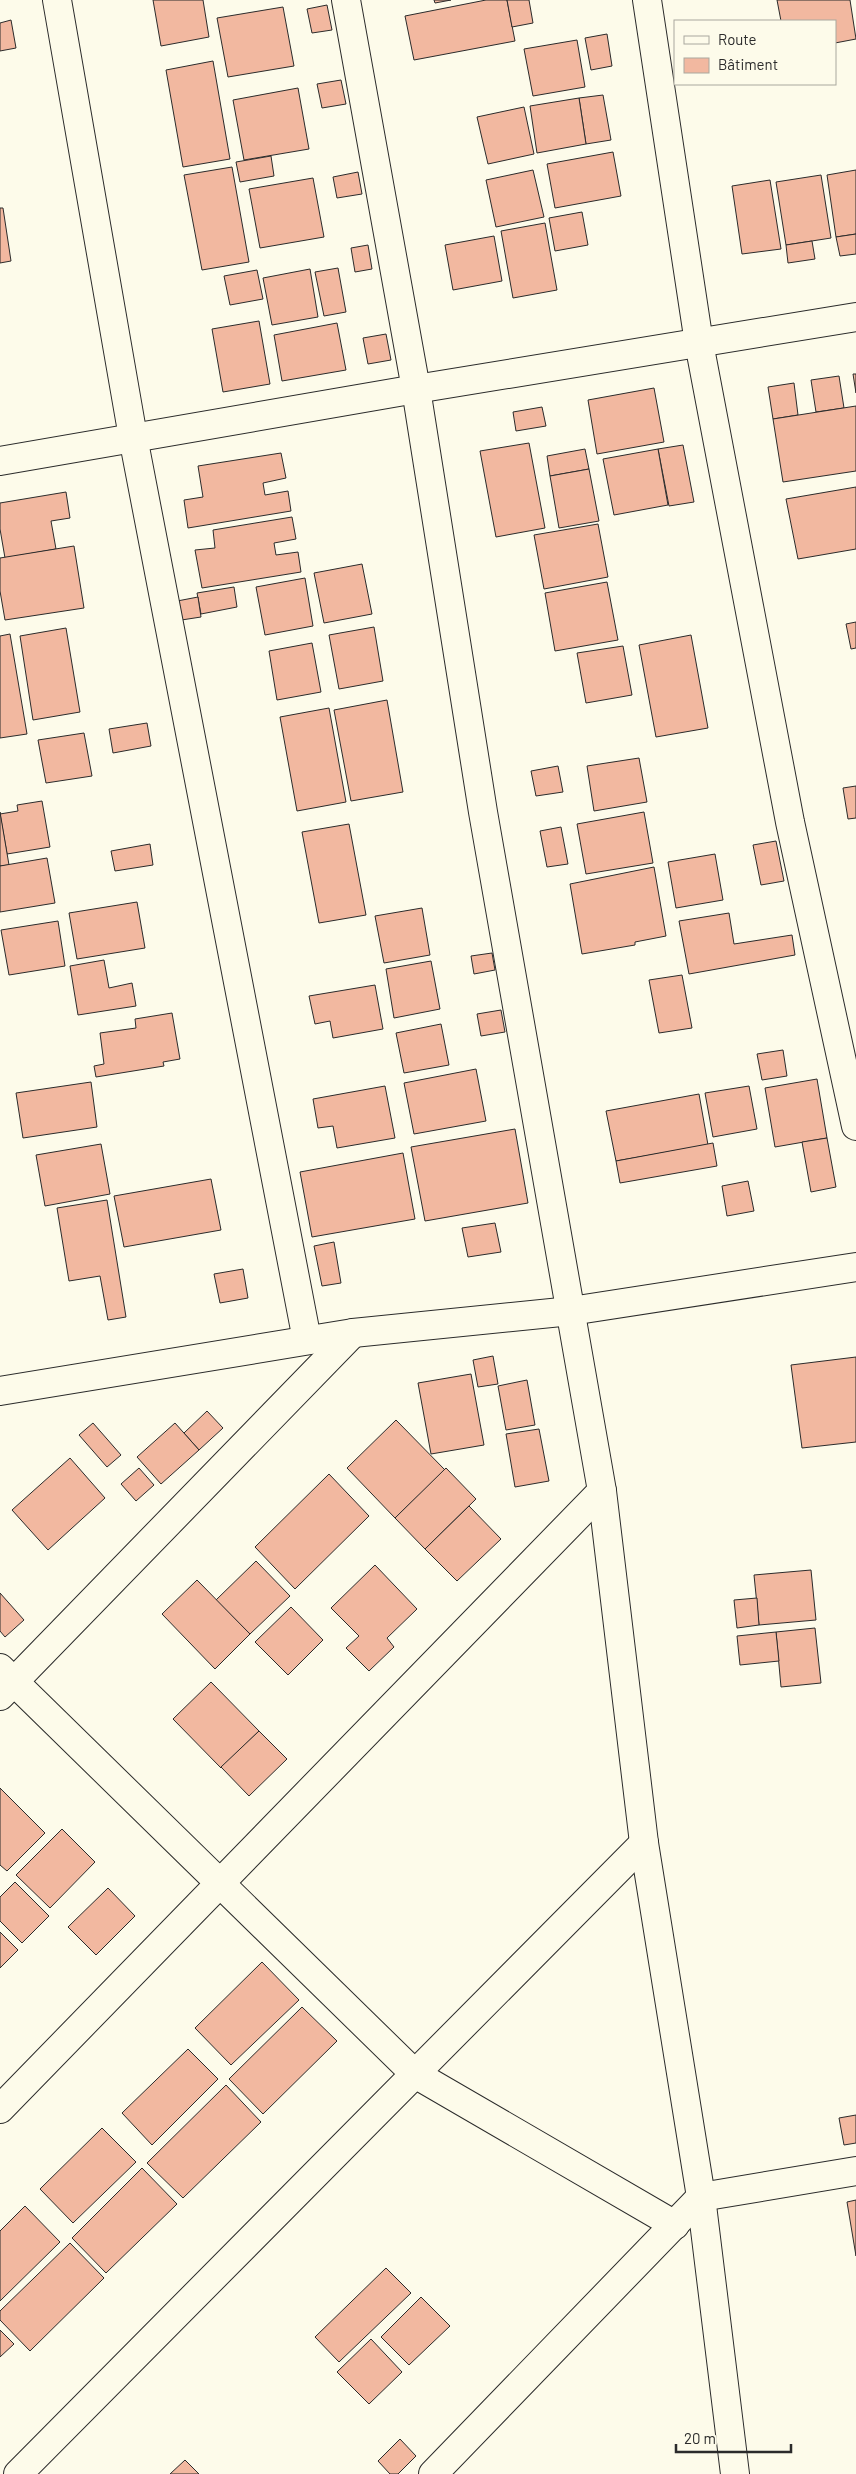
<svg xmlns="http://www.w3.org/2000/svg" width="856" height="2474" font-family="Barlow,sans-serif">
	<rect width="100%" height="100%" fill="#fdfbea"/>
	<!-- building -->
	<g fill="#f2b8a0" stroke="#2b2b2b">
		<path d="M 153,0 L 203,0 L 209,37 L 161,46 Z"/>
		<path d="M 434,0 L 451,0 L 435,3 Z"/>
		<path d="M 486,0 L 507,0 L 515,41 L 414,60 L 405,16 Z"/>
		<path d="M 507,0 L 529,0 L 533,23 L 512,27 Z"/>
		<path d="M 777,0 L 850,0 L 856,39 L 835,43 L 835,21 L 781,21 Z"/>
		<path d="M 327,5 L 332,30 L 312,33 L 307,9 Z"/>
		<path d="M 283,7 L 294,66 L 228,77 L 217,18 Z"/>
		<path d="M 11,20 L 16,48 L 0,51 L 0,23 Z"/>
		<path d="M 607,34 L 612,66 L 591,70 L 585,38 Z"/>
		<path d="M 577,40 L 585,87 L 533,96 L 524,49 Z"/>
		<path d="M 213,61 L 230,159 L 183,167 L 166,70 Z"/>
		<path d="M 341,80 L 346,104 L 322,108 L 317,84 Z"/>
		<path d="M 298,88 L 309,149 L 244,160 L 233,100 Z"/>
		<path d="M 603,95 L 611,140 L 586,144 L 579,98 Z"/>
		<path d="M 579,98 L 586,144 L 537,153 L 530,106 Z"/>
		<path d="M 524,107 L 534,154 L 488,164 L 477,117 Z"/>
		<path d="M 613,152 L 621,196 L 555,208 L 547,164 Z"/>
		<path d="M 271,156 L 274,176 L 240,182 L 236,162 Z"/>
		<path d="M 232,167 L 249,262 L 202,270 L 184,175 Z"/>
		<path d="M 533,170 L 544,217 L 496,227 L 486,180 Z"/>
		<path d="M 856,170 L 856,234 L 836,237 L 827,175 Z"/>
		<path d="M 358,172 L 362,194 L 337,198 L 333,177 Z"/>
		<path d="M 821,175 L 831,238 L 786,245 L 776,182 Z"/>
		<path d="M 313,178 L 324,237 L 260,248 L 249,189 Z"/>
		<path d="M 770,180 L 781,249 L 742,254 L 732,186 Z"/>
		<path d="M 0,208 L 3,208 L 11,261 L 0,263 Z"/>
		<path d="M 582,212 L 588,245 L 555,251 L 549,218 Z"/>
		<path d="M 545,223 L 557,290 L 513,298 L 501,231 Z"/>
		<path d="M 856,234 L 856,254 L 840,256 L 836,237 Z"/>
		<path d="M 494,236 L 502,281 L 453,290 L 445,245 Z"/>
		<path d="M 812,241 L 815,259 L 788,263 L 786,245 Z"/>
		<path d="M 368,245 L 372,269 L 355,272 L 351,248 Z"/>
		<path d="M 338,268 L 346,312 L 324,316 L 315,272 Z"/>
		<path d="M 310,269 L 318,317 L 272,325 L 263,278 Z"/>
		<path d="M 257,270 L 263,299 L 230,305 L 224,276 Z"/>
		<path d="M 259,321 L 270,384 L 223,392 L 212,329 Z"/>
		<path d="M 337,323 L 346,370 L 282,381 L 274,335 Z"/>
		<path d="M 386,334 L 391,360 L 368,364 L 363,338 Z"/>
		<path d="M 853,374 L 856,374 L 856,393 Z"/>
		<path d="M 839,376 L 844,408 L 816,412 L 811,380 Z"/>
		<path d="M 794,383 L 798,415 L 773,419 L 768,387 Z"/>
		<path d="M 654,388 L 664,442 L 597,454 L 588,400 Z"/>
		<path d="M 856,406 L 856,471 L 783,482 L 773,419 Z"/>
		<path d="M 542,407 L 546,426 L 516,431 L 513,412 Z"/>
		<path d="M 529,443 L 545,528 L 496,537 L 480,451 Z"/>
		<path d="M 683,445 L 694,502 L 669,506 L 658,449 Z"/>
		<path d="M 585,449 L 589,469 L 550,476 L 547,456 Z"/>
		<path d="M 658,449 L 668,505 L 614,515 L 603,459 Z"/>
		<path d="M 281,453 L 286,478 L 263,483 L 265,495 L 288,491 L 291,511 L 188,528 L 184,500 L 203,497 L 198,466 Z"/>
		<path d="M 589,469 L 599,521 L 559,528 L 550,476 Z"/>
		<path d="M 856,487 L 856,549 L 798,559 L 786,499 Z"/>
		<path d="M 66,492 L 70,518 L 51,521 L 56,549 L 5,558 L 0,529 L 0,503 Z"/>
		<path d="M 292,517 L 296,539 L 274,543 L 276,555 L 298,552 L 301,572 L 202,588 L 195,550 L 215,548 L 213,530 Z"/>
		<path d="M 598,524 L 608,577 L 544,589 L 534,535 Z"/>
		<path d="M 74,546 L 84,608 L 5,620 L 0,591 L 0,558 Z"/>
		<path d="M 362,564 L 372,614 L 324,623 L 314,573 Z"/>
		<path d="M 305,578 L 313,626 L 265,635 L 256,587 Z"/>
		<path d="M 607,582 L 618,640 L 555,651 L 545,593 Z"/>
		<path d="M 234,587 L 237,607 L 201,614 L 197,593 Z"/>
		<path d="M 198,597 L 201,617 L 175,621 L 172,602 Z"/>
		<path d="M 856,622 L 856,648 L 851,649 L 846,624 Z"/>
		<path d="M 374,627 L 383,681 L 339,689 L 329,635 Z"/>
		<path d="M 66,628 L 80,712 L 33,720 L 20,636 Z"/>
		<path d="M 10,634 L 27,734 L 0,738 L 0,636 Z"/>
		<path d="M 691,635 L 708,728 L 656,737 L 639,645 Z"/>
		<path d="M 312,643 L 321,692 L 277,700 L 269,651 Z"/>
		<path d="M 623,646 L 632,695 L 586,703 L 577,653 Z"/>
		<path d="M 387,700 L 403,792 L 351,801 L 334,710 Z"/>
		<path d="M 329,708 L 346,802 L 297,811 L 280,717 Z"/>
		<path d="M 147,723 L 151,746 L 113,753 L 109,729 Z"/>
		<path d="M 84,733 L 92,776 L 46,783 L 38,740 Z"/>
		<path d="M 639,758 L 647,802 L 594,811 L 587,766 Z"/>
		<path d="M 558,766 L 563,792 L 536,796 L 531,771 Z"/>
		<path d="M 856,786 L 856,818 L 848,819 L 843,788 Z"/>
		<path d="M 42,801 L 50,847 L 7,854 L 0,814 L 18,811 L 17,805 Z"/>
		<path d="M 0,812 L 9,865 L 0,866 Z"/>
		<path d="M 644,812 L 653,863 L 586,874 L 577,824 Z"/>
		<path d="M 349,824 L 366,915 L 319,923 L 302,832 Z"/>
		<path d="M 561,827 L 568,864 L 547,867 L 540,831 Z"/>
		<path d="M 776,841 L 784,881 L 761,885 L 753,845 Z"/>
		<path d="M 150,844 L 153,865 L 115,871 L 111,851 Z"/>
		<path d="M 715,854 L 723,900 L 676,908 L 668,862 Z"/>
		<path d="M 47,858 L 55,903 L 0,912 L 0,866 Z"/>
		<path d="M 654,867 L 666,936 L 635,942 L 635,945 L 582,954 L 570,884 Z"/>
		<path d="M 137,902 L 145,948 L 77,959 L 69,913 Z"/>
		<path d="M 422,908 L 430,955 L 384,963 L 375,916 Z"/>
		<path d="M 729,913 L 734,944 L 792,935 L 795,955 L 689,974 L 679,921 Z"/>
		<path d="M 58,921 L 65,966 L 9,975 L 1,930 Z"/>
		<path d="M 492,953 L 495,970 L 474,974 L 471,956 Z"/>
		<path d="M 104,960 L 109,988 L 132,983 L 136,1006 L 78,1015 L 70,966 Z"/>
		<path d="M 431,961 L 440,1009 L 394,1018 L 386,969 Z"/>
		<path d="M 682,975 L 692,1028 L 659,1033 L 649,980 Z"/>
		<path d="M 375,985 L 383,1029 L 333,1038 L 330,1021 L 315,1024 L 309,996 Z"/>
		<path d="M 501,1010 L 505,1032 L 481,1036 L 477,1014 Z"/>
		<path d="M 172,1013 L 180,1059 L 163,1062 L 164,1066 L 96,1077 L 94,1066 L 104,1064 L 100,1033 L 136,1028 L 135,1019 Z"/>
		<path d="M 441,1024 L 449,1065 L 404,1073 L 396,1033 Z"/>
		<path d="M 783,1050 L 787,1076 L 762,1080 L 757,1054 Z"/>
		<path d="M 476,1069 L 486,1121 L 414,1134 L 404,1083 Z"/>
		<path d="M 817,1079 L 827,1138 L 775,1147 L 765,1088 Z"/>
		<path d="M 91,1082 L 97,1127 L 23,1138 L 16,1093 Z"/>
		<path d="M 385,1086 L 395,1138 L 337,1148 L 333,1126 L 318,1128 L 313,1099 Z"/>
		<path d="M 749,1086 L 757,1129 L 713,1137 L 705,1093 Z"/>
		<path d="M 699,1094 L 708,1145 L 616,1161 L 606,1111 Z"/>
		<path d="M 515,1129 L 528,1203 L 425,1221 L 411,1147 Z"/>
		<path d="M 827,1138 L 836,1187 L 811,1192 L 802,1142 Z"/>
		<path d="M 713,1143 L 717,1166 L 620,1183 L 616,1161 Z"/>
		<path d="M 101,1144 L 110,1194 L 45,1206 L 36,1155 Z"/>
		<path d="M 403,1153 L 415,1219 L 312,1237 L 300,1172 Z"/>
		<path d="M 211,1179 L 221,1230 L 124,1247 L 114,1196 Z"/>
		<path d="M 748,1181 L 754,1211 L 727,1216 L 722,1186 Z"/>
		<path d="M 107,1200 L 126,1317 L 108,1320 L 100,1276 L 69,1281 L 57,1208 Z"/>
		<path d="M 495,1223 L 501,1252 L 468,1257 L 462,1228 Z"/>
		<path d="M 334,1242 L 341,1283 L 322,1286 L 314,1246 Z"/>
		<path d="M 243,1269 L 248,1298 L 220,1303 L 214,1274 Z"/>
		<path d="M 493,1356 L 498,1384 L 478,1387 L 473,1360 Z"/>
		<path d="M 856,1357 L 856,1442 L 802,1448 L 791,1365 Z"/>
		<path d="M 471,1374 L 484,1445 L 431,1454 L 418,1383 Z"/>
		<path d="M 527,1380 L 535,1425 L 506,1430 L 498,1386 Z"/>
		<path d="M 207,1411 L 223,1428 L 199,1450 L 184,1433 Z"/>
		<path d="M 396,1420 L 445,1470 L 395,1518 L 347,1468 Z"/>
		<path d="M 93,1423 L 121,1455 L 107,1467 L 79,1435 Z"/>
		<path d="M 175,1423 L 199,1450 L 161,1484 L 137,1457 Z"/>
		<path d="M 539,1429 L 549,1481 L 515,1487 L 506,1434 Z"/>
		<path d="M 70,1458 L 105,1498 L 48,1550 L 12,1510 Z"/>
		<path d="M 139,1468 L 154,1485 L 136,1501 L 121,1484 Z"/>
		<path d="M 446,1468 L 476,1499 L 425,1549 L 395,1518 Z"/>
		<path d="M 329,1474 L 369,1516 L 295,1589 L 255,1547 Z"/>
		<path d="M 469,1506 L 501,1539 L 457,1581 L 425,1549 Z"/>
		<path d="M 256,1561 L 290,1596 L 250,1634 L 216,1600 Z"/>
		<path d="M 375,1565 L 417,1609 L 387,1638 L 394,1647 L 369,1671 L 346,1648 L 359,1636 L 331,1608 Z"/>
		<path d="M 811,1570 L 816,1620 L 759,1625 L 754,1575 Z"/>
		<path d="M 197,1580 L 250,1634 L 215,1669 L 162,1614 Z"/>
		<path d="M 0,1593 L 24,1620 L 5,1637 L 0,1631 Z"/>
		<path d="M 757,1598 L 759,1625 L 737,1628 L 734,1600 Z"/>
		<path d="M 291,1607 L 323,1640 L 288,1675 L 255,1642 Z"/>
		<path d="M 815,1628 L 821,1683 L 781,1687 L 776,1632 Z"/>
		<path d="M 776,1632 L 779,1661 L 740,1665 L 737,1636 Z"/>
		<path d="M 211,1682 L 259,1731 L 221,1768 L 173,1719 Z"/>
		<path d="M 259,1731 L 287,1759 L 249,1796 L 221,1767 Z"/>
		<path d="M 0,1788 L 45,1833 L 7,1871 L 0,1865 Z"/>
		<path d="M 62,1829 L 95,1862 L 50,1908 L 16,1875 Z"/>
		<path d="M 15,1882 L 49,1916 L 22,1943 L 0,1921 L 0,1897 Z"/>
		<path d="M 108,1888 L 135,1916 L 96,1955 L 68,1927 Z"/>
		<path d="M 0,1932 L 18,1950 L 0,1968 Z"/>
		<path d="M 262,1962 L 299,2000 L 231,2065 L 195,2028 Z"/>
		<path d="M 302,2007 L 337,2041 L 263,2114 L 229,2079 Z"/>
		<path d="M 188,2049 L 218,2079 L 152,2145 L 122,2113 Z"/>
		<path d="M 226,2085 L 261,2122 L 183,2198 L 147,2163 Z"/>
		<path d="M 856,2115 L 856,2143 L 844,2145 L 839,2118 Z"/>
		<path d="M 102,2128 L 136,2162 L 73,2223 L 40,2189 Z"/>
		<path d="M 142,2168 L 177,2204 L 106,2273 L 72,2238 Z"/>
		<path d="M 856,2200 L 856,2256 L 847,2202 Z"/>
		<path d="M 25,2206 L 60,2242 L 0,2301 L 0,2231 Z"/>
		<path d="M 70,2243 L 104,2278 L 30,2351 L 0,2320 L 0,2311 Z"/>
		<path d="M 386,2268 L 411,2293 L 339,2362 L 315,2337 Z"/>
		<path d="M 421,2297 L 450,2326 L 409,2365 L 381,2337 Z"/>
		<path d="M 0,2330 L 14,2344 L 0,2357 Z"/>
		<path d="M 371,2339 L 402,2372 L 369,2404 L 337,2372 Z"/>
		<path d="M 400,2439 L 416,2456 L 398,2474 L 390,2474 L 378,2461 Z"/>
		<path d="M 185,2460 L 199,2474 L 170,2474 Z"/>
	</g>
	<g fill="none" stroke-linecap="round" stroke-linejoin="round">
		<defs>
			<g id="street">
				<path d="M 57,0 L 133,437 L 307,1340"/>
				<path d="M 346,0 L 416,389 L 483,812 L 602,1491 L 644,1843 L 701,2197 L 735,2474"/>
				<path d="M 647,0 L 699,343 L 790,822 L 856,1126"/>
				<path d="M 0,461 L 416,389 L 856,317"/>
				<path d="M 0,1391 L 353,1333 L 571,1311 L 856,1267"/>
				<path d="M 0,1668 L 415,2074 L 675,2225"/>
				<path d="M 0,1696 L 353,1333"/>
				<path d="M 0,2109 L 602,1491"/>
				<path d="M 18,2474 L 644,1843"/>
				<path d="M 433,2474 L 701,2197 L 856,2171"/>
			</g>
		</defs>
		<!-- street casing -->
		<use href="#street" stroke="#2b2b2b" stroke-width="30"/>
		<!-- street -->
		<use href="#street" stroke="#fdfbea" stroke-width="28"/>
	</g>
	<!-- legend -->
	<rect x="674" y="20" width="162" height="65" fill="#fdfbea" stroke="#a9a89e"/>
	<rect x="684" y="36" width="25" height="8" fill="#fdfbea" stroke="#a9a89e"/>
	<text x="718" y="45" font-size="15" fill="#2b2b2b">Route</text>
	<rect x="684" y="58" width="25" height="15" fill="#f2b8a0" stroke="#a9a89e"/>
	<text x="718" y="70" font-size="15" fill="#2b2b2b">Bâtiment</text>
	<!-- scale -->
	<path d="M676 2444v8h115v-8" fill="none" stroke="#2b2b2b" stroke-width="2.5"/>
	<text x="684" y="2444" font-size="15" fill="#2b2b2b" stroke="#fdfbea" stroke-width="4" paint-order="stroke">20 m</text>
</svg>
